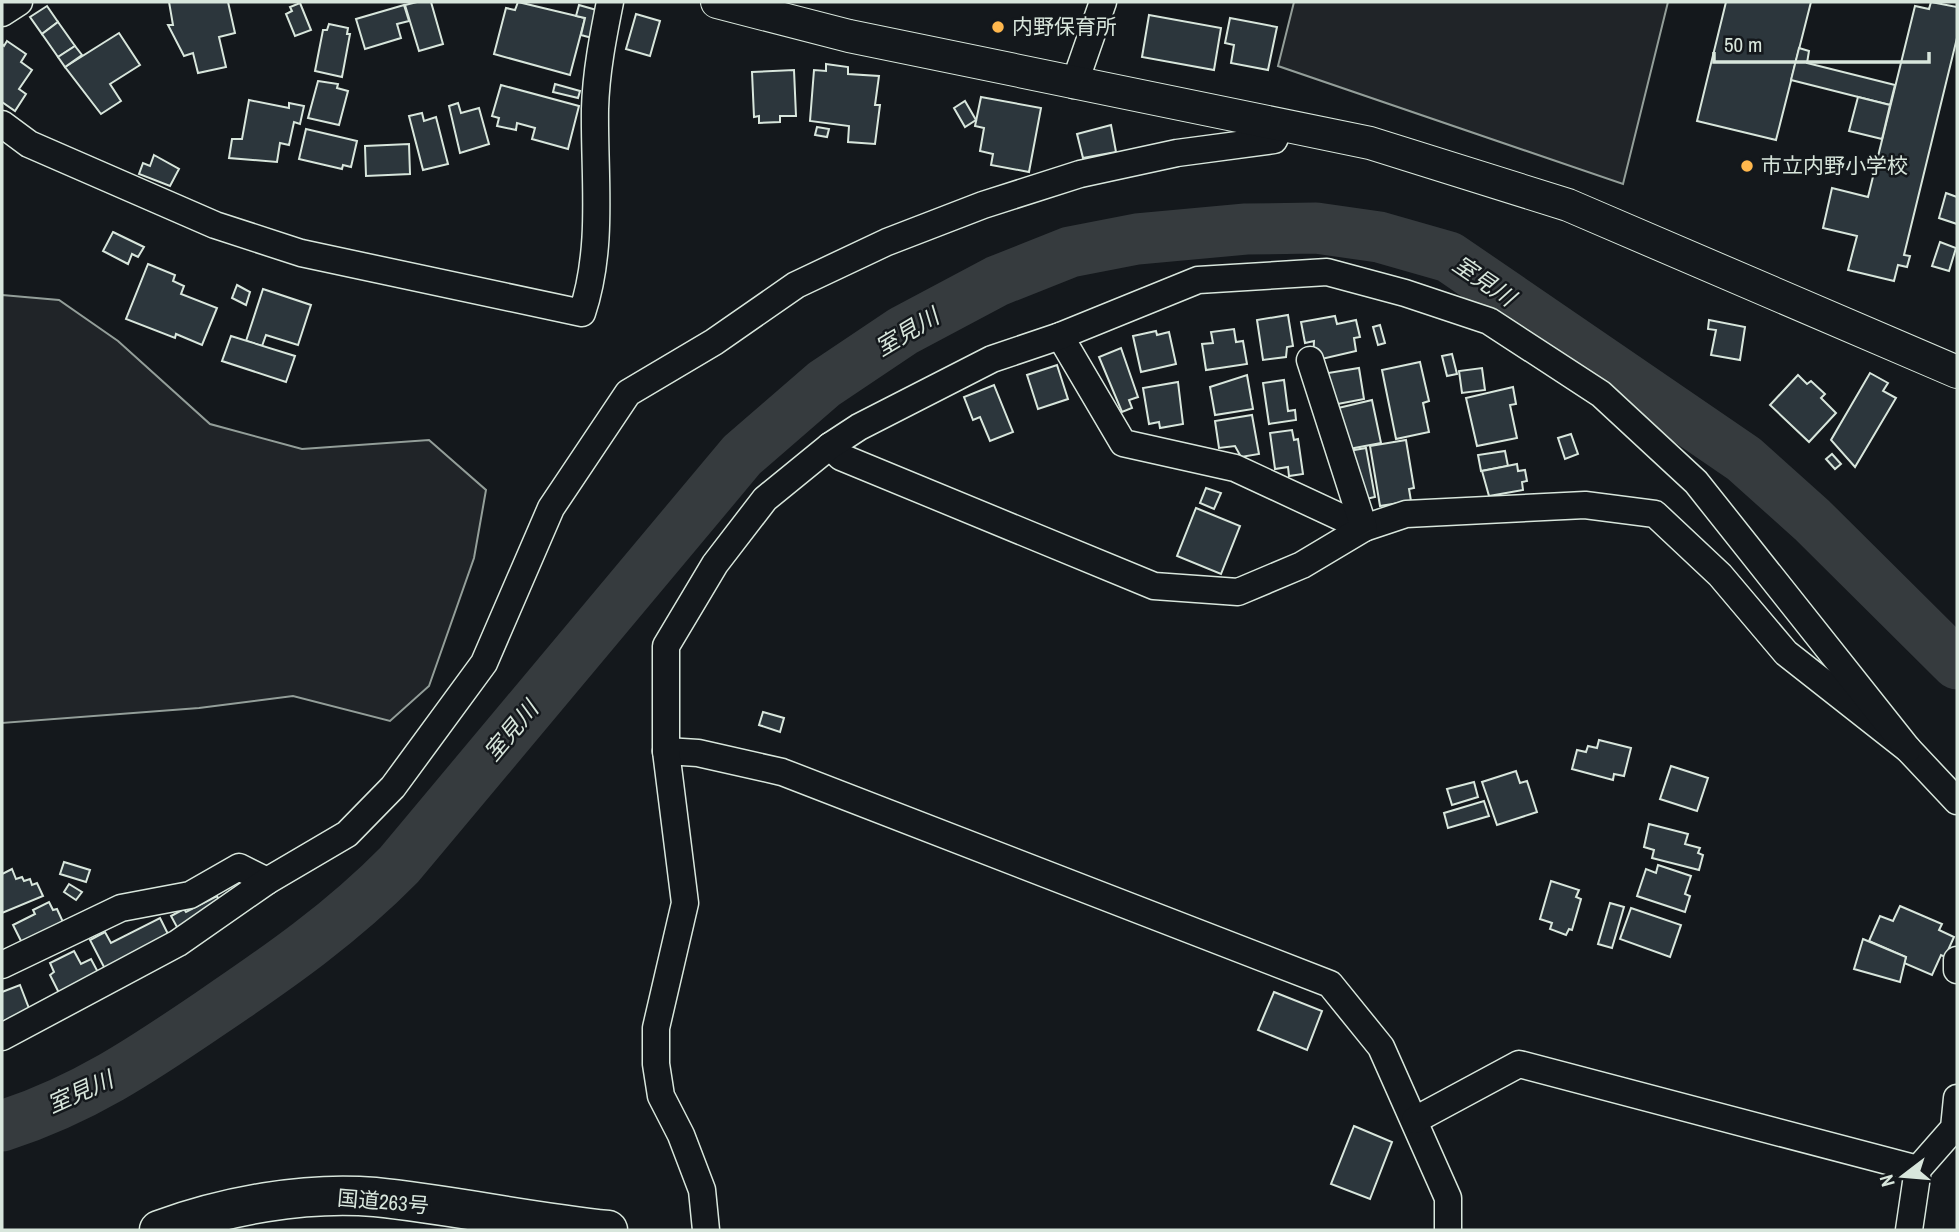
<svg xmlns="http://www.w3.org/2000/svg" width="1959" height="1232" font-family="'Archivo Narrow','Noto Sans JP',sans-serif">
	<rect width="100%" height="100%" fill="#14181c"/>
	<!-- green -->
	<g fill="#202428" stroke="#939e99" stroke-width="2">
		<path d="M 1294,2 L 1668,2 L 1623,184 L 1278,66 Z"/>
		<path d="M 2,295 L 59,300 L 118,341 L 210,424 L 302,449 L 429,440 L 486,490 L 474,558 L 429,686 L 390,721 L 293,696 L 199,708 L 2,723 Z"/>
	</g>
	<g fill="none" stroke-linecap="round" stroke-linejoin="round">
		<!-- river -->
		<path stroke="#363b3e" stroke-width="51" d="M 2,1126 C 83,1100 142,1060 211,1013 C 279,967 342,923 399,865 L 742,455 L 824,384 L 903,331 L 997,281 L 1070,252 L 1137,239 L 1246,229 L 1316,228 L 1379,237 L 1449,257 L 1744,459 L 1812,520 L 1957,664"/>
	</g>
	<!-- building -->
	<g fill="#2c363c" stroke="#d8e6dc" stroke-width="2">
		<path d="M 169,2 L 228,2 L 235,33 L 219,37 L 226,67 L 198,73 L 193,53 L 184,56 L 168,25 L 173,25 Z"/>
		<path d="M 417,2 L 431,2 L 443,44 L 419,51 L 405,5 Z"/>
		<path d="M 518,2 L 585,18 L 570,75 L 494,54 L 506,8 L 515,10 Z"/>
		<path d="M 1726,2 L 1811,2 L 1776,140 L 1697,121 Z"/>
		<path d="M 1931,2 L 1957,7 L 1957,38 L 1904,255 L 1910,256 L 1907,267 L 1898,265 L 1894,281 L 1848,270 L 1857,236 L 1823,228 L 1832,188 L 1868,197 L 1915,6 L 1929,9 Z"/>
		<path d="M 300,3 L 311,30 L 295,36 L 286,14 L 292,11 L 290,7 Z"/>
		<path d="M 404,5 L 409,21 L 397,24 L 401,38 L 365,49 L 356,19 Z"/>
		<path d="M 579,5 L 600,11 L 592,38 L 581,35 L 585,18 L 576,16 Z"/>
		<path d="M 47,6 L 58,22 L 42,34 L 30,17 Z"/>
		<path d="M 636,14 L 660,21 L 650,56 L 626,49 Z"/>
		<path d="M 1149,15 L 1221,28 L 1214,70 L 1142,57 Z"/>
		<path d="M 1230,18 L 1277,27 L 1268,70 L 1231,63 L 1234,45 L 1225,43 Z"/>
		<path d="M 58,22 L 75,46 L 58,57 L 42,34 Z"/>
		<path d="M 329,24 L 348,28 L 347,34 L 350,34 L 342,77 L 315,71 L 323,30 L 327,30 Z"/>
		<path d="M 119,33 L 140,65 L 110,84 L 121,101 L 101,114 L 65,67 Z"/>
		<path d="M 7,41 L 26,54 L 21,62 L 32,70 L 19,89 L 26,94 L 15,111 L 2,102 L 2,44 L 4,46 Z"/>
		<path d="M 75,46 L 82,55 L 65,67 L 58,57 Z"/>
		<path d="M 1799,48 L 1809,51 L 1807,63 L 1895,85 L 1890,105 L 1791,80 Z"/>
		<path d="M 826,64 L 848,67 L 848,74 L 879,76 L 875,105 L 880,105 L 875,144 L 848,142 L 849,126 L 810,121 L 814,70 L 826,71 Z"/>
		<path d="M 794,70 L 796,116 L 780,116 L 780,122 L 759,123 L 759,116 L 754,117 L 752,72 Z"/>
		<path d="M 318,81 L 338,84 L 337,88 L 348,91 L 339,125 L 308,118 Z"/>
		<path d="M 555,84 L 580,91 L 578,98 L 553,92 Z"/>
		<path d="M 501,85 L 579,106 L 568,149 L 532,139 L 535,128 L 517,123 L 516,130 L 497,126 L 499,118 L 492,116 Z"/>
		<path d="M 981,97 L 1041,108 L 1029,172 L 991,165 L 993,154 L 980,151 L 984,128 L 975,126 Z"/>
		<path d="M 1858,97 L 1890,105 L 1882,139 L 1849,131 Z"/>
		<path d="M 249,100 L 289,108 L 289,103 L 304,106 L 300,124 L 294,122 L 289,145 L 280,143 L 277,162 L 229,158 L 232,139 L 242,139 Z"/>
		<path d="M 965,101 L 976,120 L 965,127 L 954,108 Z"/>
		<path d="M 458,103 L 461,113 L 479,108 L 489,144 L 460,153 L 449,106 Z"/>
		<path d="M 422,113 L 424,121 L 436,117 L 448,164 L 423,170 L 409,116 Z"/>
		<path d="M 1111,125 L 1116,152 L 1083,158 L 1077,134 Z"/>
		<path d="M 817,127 L 829,129 L 827,137 L 815,135 Z"/>
		<path d="M 306,129 L 357,141 L 351,167 L 343,165 L 342,169 L 299,159 Z"/>
		<path d="M 409,144 L 410,174 L 366,176 L 365,146 Z"/>
		<path d="M 154,155 L 179,169 L 170,186 L 139,174 L 143,163 L 150,166 Z"/>
		<path d="M 1946,193 L 1957,197 L 1957,224 L 1939,218 Z"/>
		<path d="M 113,232 L 144,247 L 138,257 L 132,254 L 128,264 L 103,251 Z"/>
		<path d="M 1940,242 L 1956,248 L 1949,271 L 1932,266 Z"/>
		<path d="M 148,264 L 175,275 L 173,281 L 184,286 L 181,294 L 217,308 L 202,345 L 176,334 L 175,338 L 126,319 Z"/>
		<path d="M 237,285 L 250,292 L 246,305 L 232,298 Z"/>
		<path d="M 263,289 L 311,305 L 298,345 L 266,335 L 262,346 L 246,341 Z"/>
		<path d="M 1288,315 L 1293,346 L 1287,347 L 1286,357 L 1263,360 L 1257,320 Z"/>
		<path d="M 1335,316 L 1337,324 L 1356,320 L 1360,337 L 1354,338 L 1356,351 L 1313,361 L 1314,341 L 1305,343 L 1301,322 Z"/>
		<path d="M 1709,320 L 1745,327 L 1740,360 L 1711,355 L 1716,330 L 1708,329 Z"/>
		<path d="M 1380,325 L 1385,343 L 1378,345 L 1373,327 Z"/>
		<path d="M 1234,329 L 1236,342 L 1243,341 L 1247,364 L 1206,370 L 1202,344 L 1213,343 L 1211,332 Z"/>
		<path d="M 1156,331 L 1157,335 L 1169,332 L 1176,364 L 1141,372 L 1133,336 Z"/>
		<path d="M 231,336 L 295,356 L 286,382 L 222,361 Z"/>
		<path d="M 1121,348 L 1138,397 L 1129,400 L 1132,408 L 1122,412 L 1099,357 Z"/>
		<path d="M 1452,354 L 1457,374 L 1447,376 L 1442,356 Z"/>
		<path d="M 1420,362 L 1429,401 L 1423,403 L 1429,432 L 1396,439 L 1382,370 Z"/>
		<path d="M 1057,365 L 1068,399 L 1038,409 L 1027,375 Z"/>
		<path d="M 1359,368 L 1364,399 L 1327,406 L 1322,374 Z"/>
		<path d="M 1482,368 L 1485,390 L 1462,393 L 1459,371 Z"/>
		<path d="M 1870,373 L 1888,383 L 1883,391 L 1896,398 L 1855,467 L 1831,440 Z"/>
		<path d="M 1247,375 L 1253,409 L 1215,415 L 1210,387 Z"/>
		<path d="M 1798,375 L 1807,384 L 1811,381 L 1825,394 L 1821,398 L 1836,413 L 1809,442 L 1770,405 Z"/>
		<path d="M 1284,380 L 1288,411 L 1295,410 L 1296,420 L 1269,424 L 1263,383 Z"/>
		<path d="M 1178,382 L 1183,424 L 1160,428 L 1159,422 L 1149,424 L 1143,388 Z"/>
		<path d="M 994,385 L 1013,432 L 990,441 L 980,417 L 973,420 L 964,397 Z"/>
		<path d="M 1513,387 L 1516,404 L 1510,405 L 1517,438 L 1477,446 L 1466,398 Z"/>
		<path d="M 1372,400 L 1381,443 L 1349,449 L 1334,409 Z"/>
		<path d="M 1252,415 L 1259,454 L 1241,457 L 1235,446 L 1219,448 L 1215,421 Z"/>
		<path d="M 1292,430 L 1294,440 L 1298,439 L 1303,474 L 1289,476 L 1288,467 L 1275,469 L 1270,433 Z"/>
		<path d="M 1571,434 L 1578,454 L 1565,459 L 1558,438 Z"/>
		<path d="M 1406,440 L 1414,488 L 1409,489 L 1411,501 L 1380,506 L 1370,446 Z"/>
		<path d="M 1366,448 L 1375,497 L 1361,500 L 1343,452 Z"/>
		<path d="M 1505,451 L 1508,466 L 1481,471 L 1478,455 Z"/>
		<path d="M 1832,454 L 1841,464 L 1835,469 L 1826,459 Z"/>
		<path d="M 1517,464 L 1518,471 L 1525,470 L 1527,481 L 1522,482 L 1523,490 L 1489,496 L 1482,471 Z"/>
		<path d="M 1206,488 L 1221,493 L 1214,509 L 1200,503 Z"/>
		<path d="M 1196,508 L 1240,526 L 1221,574 L 1177,556 Z"/>
		<path d="M 763,712 L 784,718 L 780,732 L 759,725 Z"/>
		<path d="M 1599,740 L 1631,748 L 1624,776 L 1614,774 L 1613,780 L 1572,769 L 1577,750 L 1586,752 L 1588,746 L 1597,748 Z"/>
		<path d="M 1671,766 L 1708,778 L 1697,811 L 1660,799 Z"/>
		<path d="M 1516,771 L 1520,783 L 1527,781 L 1537,812 L 1497,825 L 1482,782 Z"/>
		<path d="M 1474,782 L 1478,797 L 1452,805 L 1447,789 Z"/>
		<path d="M 1484,801 L 1489,816 L 1448,828 L 1444,813 Z"/>
		<path d="M 1649,824 L 1688,834 L 1685,844 L 1700,848 L 1698,853 L 1703,855 L 1699,870 L 1652,858 L 1654,850 L 1644,847 Z"/>
		<path d="M 64,862 L 90,870 L 86,882 L 60,874 Z"/>
		<path d="M 1658,865 L 1691,876 L 1685,894 L 1690,896 L 1685,912 L 1637,896 L 1646,869 L 1656,873 Z"/>
		<path d="M 12,869 L 16,879 L 22,877 L 24,881 L 30,879 L 32,885 L 37,883 L 43,896 L 2,913 L 2,874 Z"/>
		<path d="M 1551,881 L 1579,890 L 1576,897 L 1581,899 L 1572,930 L 1569,929 L 1566,935 L 1550,929 L 1552,923 L 1540,919 Z"/>
		<path d="M 69,884 L 82,892 L 76,900 L 64,892 Z"/>
		<path d="M 217,896 L 221,905 L 178,929 L 171,916 L 184,909 L 186,912 Z"/>
		<path d="M 49,902 L 53,910 L 57,909 L 63,922 L 23,945 L 13,925 L 35,914 L 33,910 Z"/>
		<path d="M 1610,903 L 1624,907 L 1612,948 L 1598,944 Z"/>
		<path d="M 1900,906 L 1942,924 L 1939,930 L 1954,937 L 1945,957 L 1941,955 L 1932,975 L 1904,963 L 1906,957 L 1869,941 L 1880,916 L 1893,921 Z"/>
		<path d="M 1631,908 L 1681,925 L 1670,957 L 1620,939 Z"/>
		<path d="M 160,918 L 169,936 L 105,969 L 90,940 L 105,932 L 111,943 Z"/>
		<path d="M 1863,939 L 1906,957 L 1900,982 L 1854,969 Z"/>
		<path d="M 74,951 L 81,964 L 91,959 L 100,976 L 61,997 L 50,975 L 54,972 L 50,963 Z"/>
		<path d="M 20,985 L 30,1011 L 2,1022 L 2,992 Z"/>
		<path d="M 1274,992 L 1322,1011 L 1307,1050 L 1258,1030 Z"/>
		<path d="M 1354,1126 L 1392,1142 L 1370,1199 L 1331,1184 Z"/>
	</g>
	<g fill="none" stroke-linecap="round" stroke-linejoin="round">
		<defs>
			<g id="minor">
				<path d="M 2,13 L 19,2"/>
				<path d="M 1074,85 L 1103,2"/>
				<path d="M 2,124 L 29,144 L 215,225 L 301,253 L 582,313 C 604,247 594,177 595,109 C 596,72 603,37 610,2"/>
				<path d="M 1060,336 L 1123,443 L 1235,468 L 1364,528 L 1406,514 L 1585,505 L 1655,514 L 1720,575 L 1786,653 L 1908,749 L 1957,801"/>
				<path d="M 830,446 L 841,457 L 1154,586 L 1238,592 L 1302,565 L 1364,528 L 1310,360"/>
				<path d="M 666,751 L 698,753 L 782,772 L 1330,984 L 1381,1047 L 1448,1198 L 1448,1230"/>
				<path d="M 1957,960 L 1957,970"/>
				<path d="M 2,965 L 121,908 L 190,895 L 239,867 L 267,881"/>
				<path d="M 2,1037 L 178,943 L 267,881 L 347,834 L 393,787 L 484,663 L 551,508 L 628,393 L 714,342 L 796,285 L 887,242 L 983,205 L 1080,174 L 1177,153 L 1274,140 L 1282,123"/>
				<path d="M 1415,1120 L 1519,1064 L 1918,1169"/>
				<path d="M 706,1230 L 702,1190 L 681,1135 L 661,1096 L 656,1064 L 656,1028 L 685,903 L 666,751 L 666,646 L 715,564 L 765,499 L 830,446 L 859,427 L 992,359 L 1060,336 L 1198,280 L 1327,272 L 1405,293 L 1489,321 L 1601,394 L 1696,482 L 1908,749"/>
				<path d="M 1909,1230 L 1918,1169 L 1954,1128 L 1957,1098"/>
			</g>
			<path id="tertiary" d="M 717,2 L 849,36 L 1370,143 L 1568,205 L 1957,372"/>
			<path id="trunk" d="M 159,1230 C 225,1206 305,1191 375,1197 C 453,1205 530,1222 608,1230"/>
		</defs>
		<!-- minor casing -->
		<use href="#minor" stroke="#d8e6dc" stroke-width="29"/>
		<!-- tertiary casing -->
		<use href="#tertiary" stroke="#d8e6dc" stroke-width="34"/>
		<!-- trunk casing -->
		<use href="#trunk" stroke="#d8e6dc" stroke-width="41"/>
		<!-- minor -->
		<use href="#minor" stroke="#14181c" stroke-width="26"/>
		<!-- tertiary -->
		<use href="#tertiary" stroke="#14181c" stroke-width="32"/>
		<!-- trunk -->
		<use href="#trunk" stroke="#14181c" stroke-width="38"/>
	</g>
	<!-- markers -->
	<g fill="#ffb74d" stroke="#14181c" stroke-width="2.5">
		<circle cx="998" cy="27" r="7"/>
		<circle cx="1747" cy="166" r="7"/>
	</g>
	<g text-anchor="middle" stroke-width="5" stroke-linejoin="round" paint-order="stroke">
		<!-- poi labels -->
		<g font-size="21" fill="#d8e6dc" stroke="#14181c" text-anchor="start">
			<text x="1012" y="34">内野保育所</text>
			<text x="1761" y="173">市立内野小学校</text>
		</g>
		<!-- street labels -->
		<g font-size="21" fill="#d8e6dc" stroke="#14181c">
			<text transform="translate(383 1202) rotate(5)" y="7">国道263号</text>
		</g>
		<!-- water labels -->
		<g font-size="23" font-style="italic" fill="#d8e6dc" stroke="#14181c">
			<text transform="translate(1484 281) rotate(34)" y="8">室見川</text>
			<text transform="translate(907 332) rotate(-31)" y="8">室見川</text>
			<text transform="translate(511 731) rotate(-50)" y="8">室見川</text>
			<text transform="translate(80 1092) rotate(-24)" y="8">室見川</text>
		</g>
	</g>
	<!-- border -->
	<rect width="1959" height="1232" fill="none" stroke="#d8e6dc" stroke-width="7"/>
	<!-- north arrow -->
	<g transform="translate(1903 1176) rotate(254)" stroke="#14181c" stroke-width="5" paint-order="stroke">
	<path d="M0-5L12 26L0 18L-12 26Z" fill="#d8e6dc"/>
	<text y="-10" font-size="19" font-weight="bold" text-anchor="middle" fill="#d8e6dc">N</text>
	</g>
	<!-- scale -->
	<path d="M1714 52v10h215v-10" fill="none" stroke="#d8e6dc" stroke-width="3.5"/>
	<text x="1724" y="52" font-size="21" fill="#d8e6dc" stroke="#14181c" stroke-width="5" paint-order="stroke">50 m</text>
</svg>
